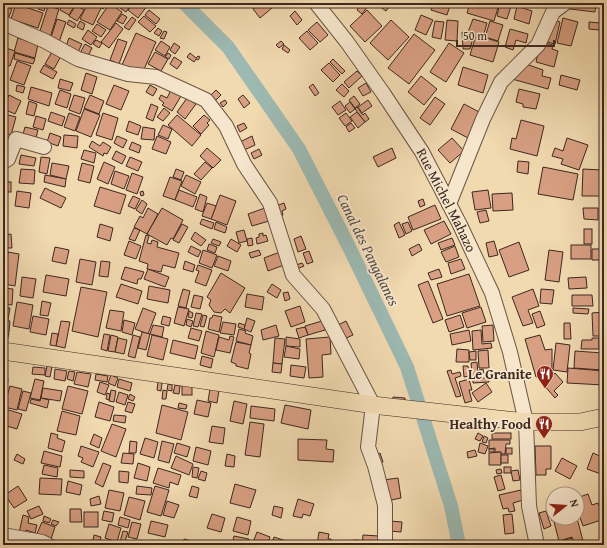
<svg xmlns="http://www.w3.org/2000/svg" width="607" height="548" font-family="'Gentium Book Plus',serif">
	<rect width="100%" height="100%" fill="#f1d9b0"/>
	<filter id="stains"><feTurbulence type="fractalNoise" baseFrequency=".005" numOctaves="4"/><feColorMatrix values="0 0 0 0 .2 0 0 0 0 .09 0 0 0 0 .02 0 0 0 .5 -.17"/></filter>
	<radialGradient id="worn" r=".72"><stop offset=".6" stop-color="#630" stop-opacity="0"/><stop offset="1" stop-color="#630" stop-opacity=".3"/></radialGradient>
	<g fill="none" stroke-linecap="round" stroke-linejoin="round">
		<!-- canal -->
		<path stroke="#9cb9b2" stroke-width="14" d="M 184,3 L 228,47 L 299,149 L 348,245 L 407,367 L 451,506 L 459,545"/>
	</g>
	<!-- building -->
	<g fill="#d89f82" stroke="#3d2820">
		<path d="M 27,3 L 39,3 L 38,6 Z"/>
		<path d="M 40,3 L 46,4 L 44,11 L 38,9 Z"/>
		<path d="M 57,3 L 76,3 L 69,15 L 60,10 L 62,6 Z"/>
		<path d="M 78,3 L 87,3 L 84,8 L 78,4 Z"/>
		<path d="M 88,3 L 101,8 L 93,25 L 80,19 Z"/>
		<path d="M 101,3 L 108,3 L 103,9 L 99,6 Z"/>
		<path d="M 110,3 L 120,3 L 116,8 L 122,12 L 110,30 L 97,22 Z"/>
		<path d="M 124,3 L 132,3 L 126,12 L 120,8 Z"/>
		<path d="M 134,3 L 143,3 L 147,6 L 138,18 L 128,10 Z"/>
		<path d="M 261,3 L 268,3 L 272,8 L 260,18 L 253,9 Z"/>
		<path d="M 362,3 L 370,3 L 362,14 L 357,10 Z"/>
		<path d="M 375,3 L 392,3 L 386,11 Z"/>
		<path d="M 434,3 L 444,3 L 450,5 L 447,15 L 431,10 Z"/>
		<path d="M 470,3 L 494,3 L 499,4 L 494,21 L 467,13 Z"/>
		<path d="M 500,3 L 512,3 L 507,19 L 497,16 Z"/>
		<path d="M 538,3 L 556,3 L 556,6 Z"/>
		<path d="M 570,3 L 596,3 L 595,12 L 570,9 Z"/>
		<path d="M 16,4 L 43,13 L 38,28 L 11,19 Z"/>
		<path d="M 3,5 L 12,9 L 8,19 L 3,17 Z"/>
		<path d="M 76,5 L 84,10 L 77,21 L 69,16 Z"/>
		<path d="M 48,6 L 59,9 L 50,38 L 39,34 Z"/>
		<path d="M 517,6 L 532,11 L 529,24 L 514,19 Z"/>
		<path d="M 149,10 L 160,19 L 156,24 L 145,15 Z"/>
		<path d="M 367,10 L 382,26 L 365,42 L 350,26 Z"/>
		<path d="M 295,11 L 302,20 L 297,25 L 290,16 Z"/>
		<path d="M 122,14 L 127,17 L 123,24 L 117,21 Z"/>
		<path d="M 421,15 L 433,20 L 426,35 L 415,30 Z"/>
		<path d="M 144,16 L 156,26 L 150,32 L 138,22 Z"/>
		<path d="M 132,17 L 136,20 L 129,30 L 124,27 Z"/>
		<path d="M 563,18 L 578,22 L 571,46 L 557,43 Z"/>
		<path d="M 57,19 L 66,22 L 59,42 L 50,40 Z"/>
		<path d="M 473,19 L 487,23 L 483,37 L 468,32 Z"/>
		<path d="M 69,20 L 76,24 L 74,28 L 67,24 Z"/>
		<path d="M 391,20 L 409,37 L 388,60 L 370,43 Z"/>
		<path d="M 447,20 L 458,21 L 457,41 L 445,40 Z"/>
		<path d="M 553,20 L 560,22 L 555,44 L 547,42 Z"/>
		<path d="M 80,21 L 85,24 L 83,30 L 77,27 Z"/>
		<path d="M 435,21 L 444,22 L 441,39 L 432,37 Z"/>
		<path d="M 490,21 L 503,25 L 498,41 L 485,37 Z"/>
		<path d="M 317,22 L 328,35 L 320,42 L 308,30 Z"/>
		<path d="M 589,22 L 600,23 L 599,30 L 589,29 Z"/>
		<path d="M 116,23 L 123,29 L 109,48 L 101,42 Z"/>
		<path d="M 97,24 L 106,30 L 101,37 L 92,31 Z"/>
		<path d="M 158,28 L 162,31 L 159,36 L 154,33 Z"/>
		<path d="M 510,29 L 528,34 L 526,43 L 516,40 L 513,50 L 505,47 Z"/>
		<path d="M 88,30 L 97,37 L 91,45 L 82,39 Z"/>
		<path d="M 164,31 L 167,32 L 164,39 L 160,38 Z"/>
		<path d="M 307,31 L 318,43 L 310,50 L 299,38 Z"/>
		<path d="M 462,32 L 474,34 L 470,49 L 463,49 Z"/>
		<path d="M 136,33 L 156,42 L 142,74 L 122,65 Z"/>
		<path d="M 414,34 L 435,50 L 409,84 L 388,68 Z"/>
		<path d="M 476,35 L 499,42 L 493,62 L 470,55 Z"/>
		<path d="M 18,38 L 38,44 L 35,58 L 14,52 Z"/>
		<path d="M 69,38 L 82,44 L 76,56 L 65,49 Z"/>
		<path d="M 118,39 L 127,42 L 119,64 L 110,60 Z"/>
		<path d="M 96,40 L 102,43 L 99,48 L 93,44 Z"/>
		<path d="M 161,41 L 170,47 L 165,56 L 155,50 Z"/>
		<path d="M 281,41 L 284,44 L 279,48 L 276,45 Z"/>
		<path d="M 174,43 L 180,47 L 175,54 L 170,50 Z"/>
		<path d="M 449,43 L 464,53 L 446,82 L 430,72 Z"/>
		<path d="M 545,43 L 553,45 L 552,49 L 558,51 L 554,67 L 536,62 L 540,45 Z"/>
		<path d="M 85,44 L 92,48 L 87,58 L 80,53 Z"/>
		<path d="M 284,45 L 290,50 L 288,53 L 282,49 Z"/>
		<path d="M 6,48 L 15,51 L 10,66 L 3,64 L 3,58 Z"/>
		<path d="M 53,50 L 62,54 L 54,69 L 45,64 Z"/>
		<path d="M 155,52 L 168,59 L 161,71 L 148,64 Z"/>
		<path d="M 15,53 L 35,59 L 33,64 L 14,59 Z"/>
		<path d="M 168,53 L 171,55 L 169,59 L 165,57 Z"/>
		<path d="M 190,53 L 196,58 L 198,56 L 200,57 L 198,60 L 196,59 L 194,62 L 187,57 Z"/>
		<path d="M 174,57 L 182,62 L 177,69 L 170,64 Z"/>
		<path d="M 333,59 L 345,71 L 342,74 L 330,62 Z"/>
		<path d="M 17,61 L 31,66 L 24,85 L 10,80 Z"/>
		<path d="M 329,63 L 340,75 L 333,82 L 321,70 Z"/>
		<path d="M 526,64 L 543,70 L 542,76 L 551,78 L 548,89 L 512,79 Z"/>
		<path d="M 44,65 L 57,72 L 53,79 L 40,72 Z"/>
		<path d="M 463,67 L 488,75 L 483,93 L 458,85 Z"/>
		<path d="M 604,67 L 604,78 L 601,76 Z"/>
		<path d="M 357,71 L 362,76 L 349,88 L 344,82 Z"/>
		<path d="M 86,73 L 97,77 L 92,94 L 81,90 Z"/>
		<path d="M 561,75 L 580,80 L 577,90 L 559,85 Z"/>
		<path d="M 421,76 L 437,89 L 424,105 L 408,92 Z"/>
		<path d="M 60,79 L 73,83 L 70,91 L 58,88 Z"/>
		<path d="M 366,83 L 371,92 L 363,96 L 358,88 Z"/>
		<path d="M 313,84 L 319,93 L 315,96 L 309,87 Z"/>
		<path d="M 342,84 L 349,91 L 344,97 L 336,90 Z"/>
		<path d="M 17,85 L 25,87 L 23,93 L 16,91 Z"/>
		<path d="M 114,85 L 129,91 L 121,110 L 106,104 Z"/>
		<path d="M 150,85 L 157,89 L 153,96 L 146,92 Z"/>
		<path d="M 31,87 L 52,93 L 49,106 L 28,99 Z"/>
		<path d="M 519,89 L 540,94 L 536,109 L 523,107 L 523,104 L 516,102 Z"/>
		<path d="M 60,90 L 71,94 L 67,108 L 55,104 Z"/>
		<path d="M 171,90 L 181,96 L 172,111 L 162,105 L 164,103 L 159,99 L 161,95 L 167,98 Z"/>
		<path d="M 216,90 L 221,95 L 215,101 L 210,96 Z"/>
		<path d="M 9,95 L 21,101 L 15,114 L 3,109 Z"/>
		<path d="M 74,95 L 85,98 L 80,114 L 69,110 Z"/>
		<path d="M 90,95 L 104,101 L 99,114 L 84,108 Z"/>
		<path d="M 243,95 L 250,103 L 244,108 L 238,99 Z"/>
		<path d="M 354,96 L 360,104 L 355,108 L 349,100 Z"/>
		<path d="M 435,97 L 445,104 L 430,125 L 420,118 Z"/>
		<path d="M 187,98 L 196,104 L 185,119 L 177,112 Z"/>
		<path d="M 225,100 L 227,103 L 223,107 L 220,103 Z"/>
		<path d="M 368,100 L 372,106 L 362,113 L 358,107 Z"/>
		<path d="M 29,101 L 37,104 L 34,116 L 26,114 Z"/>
		<path d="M 340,101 L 346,110 L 338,115 L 332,107 Z"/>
		<path d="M 350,102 L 355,109 L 350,113 L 345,106 Z"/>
		<path d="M 151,104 L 158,107 L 153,121 L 146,118 Z"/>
		<path d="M 464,104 L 481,113 L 468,138 L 451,129 Z"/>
		<path d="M 357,107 L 363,115 L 365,113 L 369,119 L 365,122 L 355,109 Z"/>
		<path d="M 164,108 L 170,113 L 163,121 L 157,117 Z"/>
		<path d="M 84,109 L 100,115 L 91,137 L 76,131 Z"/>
		<path d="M 51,112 L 65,117 L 62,126 L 48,121 Z"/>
		<path d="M 357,112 L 365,122 L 358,128 L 350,117 Z"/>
		<path d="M 69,113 L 80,117 L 75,131 L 64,127 Z"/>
		<path d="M 103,113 L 118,118 L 112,140 L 96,135 Z"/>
		<path d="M 346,113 L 352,121 L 345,126 L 339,118 Z"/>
		<path d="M 4,114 L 16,117 L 11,135 L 3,132 Z"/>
		<path d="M 177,115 L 201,135 L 192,146 L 168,125 Z"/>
		<path d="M 204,115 L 210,120 L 207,123 L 209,125 L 201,134 L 193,126 Z"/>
		<path d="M 36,116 L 46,119 L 43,130 L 33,127 Z"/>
		<path d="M 521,120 L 544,126 L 537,156 L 510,149 L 512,138 L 516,139 Z"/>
		<path d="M 129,121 L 141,126 L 138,135 L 126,131 Z"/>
		<path d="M 244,123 L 247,128 L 240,132 L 237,126 Z"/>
		<path d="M 351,123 L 355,128 L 349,132 L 346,127 Z"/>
		<path d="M 163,125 L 172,129 L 168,139 L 158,135 Z"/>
		<path d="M 25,127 L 38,130 L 36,138 L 23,134 Z"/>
		<path d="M 143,127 L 155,129 L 154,140 L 141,139 Z"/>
		<path d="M 50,133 L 61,137 L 58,146 L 47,142 Z"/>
		<path d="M 64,135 L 78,136 L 77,148 L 63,146 Z"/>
		<path d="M 117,136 L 127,140 L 123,148 L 114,143 Z"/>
		<path d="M 157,136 L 171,142 L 166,154 L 152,149 Z"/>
		<path d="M 252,136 L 255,145 L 240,152 L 236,144 Z"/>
		<path d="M 452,138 L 464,151 L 450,163 L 438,150 Z"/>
		<path d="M 567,138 L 588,145 L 579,170 L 561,164 L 563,159 L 552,156 L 555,148 L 563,151 Z"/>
		<path d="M 92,141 L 100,146 L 103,142 L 111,147 L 107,154 L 104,153 L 103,156 L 89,147 Z"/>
		<path d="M 132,142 L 141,146 L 139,153 L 129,149 Z"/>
		<path d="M 207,148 L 221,160 L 213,168 L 200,156 Z"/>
		<path d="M 392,148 L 396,158 L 378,167 L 373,157 Z"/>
		<path d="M 259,149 L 262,155 L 254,159 L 251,153 Z"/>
		<path d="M 84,150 L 96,153 L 94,163 L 81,159 Z"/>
		<path d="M 116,151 L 126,156 L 122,164 L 112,159 Z"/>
		<path d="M 21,155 L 36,158 L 34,166 L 19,164 Z"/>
		<path d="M 41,157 L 50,158 L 47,174 L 39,172 Z"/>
		<path d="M 130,157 L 142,162 L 138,171 L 126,166 Z"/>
		<path d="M 518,161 L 529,162 L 528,174 L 517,172 Z"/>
		<path d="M 104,162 L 115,167 L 108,184 L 97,179 Z"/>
		<path d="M 205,162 L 212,168 L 201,180 L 194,174 Z"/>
		<path d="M 52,163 L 69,166 L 66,179 L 50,175 Z"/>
		<path d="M 82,163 L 94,166 L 90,183 L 78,180 Z"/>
		<path d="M 543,167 L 578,174 L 573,200 L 538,194 Z"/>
		<path d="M 21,169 L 35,170 L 34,184 L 19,183 Z"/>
		<path d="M 176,169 L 184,172 L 181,180 L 173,177 Z"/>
		<path d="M 583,169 L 602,170 L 601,196 L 582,196 Z"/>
		<path d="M 115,171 L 129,176 L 124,189 L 111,184 Z"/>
		<path d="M 132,173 L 143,177 L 137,194 L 126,190 Z"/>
		<path d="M 45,175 L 66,179 L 65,187 L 44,182 Z"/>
		<path d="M 186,175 L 201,182 L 195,194 L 181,186 Z"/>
		<path d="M 170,177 L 182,181 L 175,200 L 163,196 Z"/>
		<path d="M 603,179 L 604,179 L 604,218 L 602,218 Z"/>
		<rect x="3" y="182" width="8" height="10"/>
		<path d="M 100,187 L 126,195 L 120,214 L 94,206 Z"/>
		<path d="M 45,188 L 66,198 L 61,208 L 40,198 Z"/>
		<path d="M 179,190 L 197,197 L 193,207 L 175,200 Z"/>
		<path d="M 488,190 L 491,208 L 475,210 L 472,192 Z"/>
		<path d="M 17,191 L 31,193 L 29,208 L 15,206 Z"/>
		<path d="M 143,191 L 144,195 L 141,196 L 140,192 Z"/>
		<path d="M 512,193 L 513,210 L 493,211 L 492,194 Z"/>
		<path d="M 200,194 L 207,197 L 203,212 L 195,209 Z"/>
		<path d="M 3,195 L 4,195 L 7,214 L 3,215 Z"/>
		<path d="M 220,195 L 236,201 L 227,225 L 211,219 Z"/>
		<path d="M 133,196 L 140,199 L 135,209 L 128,206 Z"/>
		<path d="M 423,199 L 425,205 L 420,207 L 418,201 Z"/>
		<path d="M 142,200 L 147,204 L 142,214 L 136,210 Z"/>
		<path d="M 207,203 L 216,206 L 211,219 L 202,216 Z"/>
		<path d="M 284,203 L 286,209 L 282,211 L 283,215 L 277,217 L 273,207 Z"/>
		<path d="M 435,205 L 441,219 L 413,230 L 408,217 Z"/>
		<path d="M 148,208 L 158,214 L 147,234 L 134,227 L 140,216 L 143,218 Z"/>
		<path d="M 162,208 L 183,220 L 173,239 L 171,238 L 167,245 L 147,234 Z"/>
		<path d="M 265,208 L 269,221 L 252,226 L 248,214 Z"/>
		<path d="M 583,208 L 598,208 L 598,220 L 584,219 Z"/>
		<path d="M 486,210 L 489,221 L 480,223 L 477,212 Z"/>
		<rect x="3" y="219" width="1" height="17"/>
		<path d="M 202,219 L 214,223 L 212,229 L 200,224 Z"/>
		<path d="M 444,221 L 451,234 L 431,244 L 424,230 Z"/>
		<path d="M 216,222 L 227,227 L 225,233 L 214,229 Z"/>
		<path d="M 399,222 L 405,235 L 399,238 L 394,225 Z"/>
		<path d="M 408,222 L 412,231 L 406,234 L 402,224 Z"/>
		<path d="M 100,224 L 113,228 L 110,241 L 97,237 Z"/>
		<path d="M 182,224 L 188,227 L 179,243 L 173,240 Z"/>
		<path d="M 134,228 L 140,230 L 135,241 L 129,239 Z"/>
		<path d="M 600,228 L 604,228 L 604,260 L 592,260 L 592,249 L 600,249 Z"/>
		<rect x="584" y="229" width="8" height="15"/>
		<path d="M 244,230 L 247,241 L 239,243 L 236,232 Z"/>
		<path d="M 195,232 L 206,240 L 201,246 L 191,239 Z"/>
		<path d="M 263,233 L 263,236 L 266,235 L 268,241 L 257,244 L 256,238 L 259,237 L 259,234 Z"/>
		<path d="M 11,234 L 12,248 L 7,248 L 5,235 Z"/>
		<path d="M 146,235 L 149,236 L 147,243 L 151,244 L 152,240 L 158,242 L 157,247 L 179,253 L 175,268 L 163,265 L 161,272 L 147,269 L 148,264 L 139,261 Z"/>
		<path d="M 301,236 L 306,249 L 298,252 L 294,239 Z"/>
		<path d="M 252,238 L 253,245 L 248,246 L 247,239 Z"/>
		<path d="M 452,238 L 455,245 L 441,250 L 438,243 Z"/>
		<path d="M 213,239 L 221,242 L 219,246 L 211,243 Z"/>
		<path d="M 231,239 L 241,245 L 237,252 L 227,246 Z"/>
		<path d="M 129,241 L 141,246 L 136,259 L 124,255 Z"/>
		<path d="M 494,241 L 498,255 L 489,257 L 486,243 Z"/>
		<path d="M 519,242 L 529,270 L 509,277 L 499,250 Z"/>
		<path d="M 209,244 L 217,247 L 215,253 L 207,250 Z"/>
		<path d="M 419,244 L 422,250 L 412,256 L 409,249 Z"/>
		<rect x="571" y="245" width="20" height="14"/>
		<path d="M 191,246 L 201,251 L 198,257 L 188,252 Z"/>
		<path d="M 455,246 L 459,257 L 446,262 L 441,252 Z"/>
		<path d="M 55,247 L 69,250 L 66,264 L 52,261 Z"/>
		<path d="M 203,250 L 217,255 L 212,268 L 199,263 Z"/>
		<path d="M 259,250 L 261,255 L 251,258 L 249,253 Z"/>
		<path d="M 549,250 L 563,252 L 559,282 L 545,280 Z"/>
		<path d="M 309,251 L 313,262 L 307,264 L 303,253 Z"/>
		<path d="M 8,252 L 19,254 L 15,286 L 4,284 Z"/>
		<path d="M 280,252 L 284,265 L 268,271 L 264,258 Z"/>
		<path d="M 218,256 L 231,261 L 228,271 L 214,266 Z"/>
		<path d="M 80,259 L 96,262 L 92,285 L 76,282 Z"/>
		<path d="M 461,259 L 465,269 L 451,274 L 448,263 Z"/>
		<path d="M 101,261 L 110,262 L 108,277 L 99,276 Z"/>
		<path d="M 185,261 L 195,265 L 193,272 L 183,269 Z"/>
		<path d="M 302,263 L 304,266 L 297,269 L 296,265 Z"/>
		<path d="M 198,265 L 212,270 L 206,286 L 195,282 L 199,271 L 196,270 Z"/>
		<path d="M 125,267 L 144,272 L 141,279 L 138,279 L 137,284 L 121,279 Z"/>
		<path d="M 148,269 L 169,277 L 165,287 L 144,279 Z"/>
		<path d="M 439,269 L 442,277 L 431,280 L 428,273 Z"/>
		<rect x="601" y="271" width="3" height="10"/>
		<path d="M 221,273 L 245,288 L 230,313 L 225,309 L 221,313 L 214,312 L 209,305 L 211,300 L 207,297 Z"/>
		<path d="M 469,274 L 480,306 L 447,316 L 437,284 Z"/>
		<path d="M 46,275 L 69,279 L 66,296 L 43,292 Z"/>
		<path d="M 22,277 L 36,279 L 33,298 L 20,296 Z"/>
		<path d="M 586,277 L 587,288 L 569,289 L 568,278 Z"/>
		<path d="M 428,281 L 443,319 L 433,323 L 418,285 Z"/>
		<rect x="600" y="283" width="4" height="9"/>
		<path d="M 121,284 L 142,291 L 138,304 L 116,297 Z"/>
		<path d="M 272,284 L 281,290 L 277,298 L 267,292 Z"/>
		<path d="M 149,286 L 170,290 L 168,303 L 147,299 Z"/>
		<path d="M 81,287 L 107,292 L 98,337 L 72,331 Z"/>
		<path d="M 3,288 L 13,289 L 12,305 L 3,304 Z"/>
		<path d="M 183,289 L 190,291 L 186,308 L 178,306 Z"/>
		<path d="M 533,289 L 539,306 L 528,310 L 533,323 L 523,326 L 512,297 Z"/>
		<path d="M 541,289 L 554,290 L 552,304 L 540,303 Z"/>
		<path d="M 288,292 L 290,299 L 285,301 L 283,293 Z"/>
		<path d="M 247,294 L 264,297 L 262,310 L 245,307 Z"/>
		<path d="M 194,295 L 203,297 L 200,309 L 191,307 Z"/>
		<path d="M 572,295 L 592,295 L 593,306 L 572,306 Z"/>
		<path d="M 42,301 L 51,303 L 48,316 L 40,315 Z"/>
		<path d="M 17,302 L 33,305 L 29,329 L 13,326 Z"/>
		<path d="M 300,306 L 305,322 L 291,327 L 285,311 Z"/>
		<path d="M 3,307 L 10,308 L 8,320 L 3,319 Z"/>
		<path d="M 178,307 L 189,309 L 184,326 L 174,323 Z"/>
		<path d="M 481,307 L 486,322 L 467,328 L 462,313 Z"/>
		<path d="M 143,308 L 156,313 L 148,334 L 135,329 Z"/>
		<path d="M 573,308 L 589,309 L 588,314 L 573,313 Z"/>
		<path d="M 110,310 L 124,312 L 121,331 L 106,328 Z"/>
		<path d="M 189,311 L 193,313 L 192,318 L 188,317 Z"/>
		<path d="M 540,311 L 545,325 L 537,328 L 532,314 Z"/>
		<path d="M 604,312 L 604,336 L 593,336 L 592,313 Z"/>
		<path d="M 196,313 L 202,314 L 198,327 L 193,326 Z"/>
		<path d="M 203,315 L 207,316 L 204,327 L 200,326 Z"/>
		<path d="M 213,315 L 222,317 L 219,332 L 208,329 L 210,318 L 212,318 Z"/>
		<path d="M 460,315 L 464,327 L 449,332 L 445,320 Z"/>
		<path d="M 33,316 L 49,319 L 46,335 L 30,332 Z"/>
		<path d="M 163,316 L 171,318 L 169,326 L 161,324 Z"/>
		<path d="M 247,318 L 255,321 L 251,332 L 244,329 Z"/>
		<path d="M 187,319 L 193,321 L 191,327 L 186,325 Z"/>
		<path d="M 3,320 L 10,321 L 9,332 L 3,331 Z"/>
		<path d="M 124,320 L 135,323 L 132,335 L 122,332 Z"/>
		<path d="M 61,321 L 70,322 L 65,348 L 56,346 Z"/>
		<path d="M 322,321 L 325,330 L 308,335 L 305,326 Z"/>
		<path d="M 346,321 L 353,335 L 344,339 L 338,325 Z"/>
		<path d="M 223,322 L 236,324 L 234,335 L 220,333 Z"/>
		<path d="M 239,323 L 245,325 L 244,329 L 238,327 Z"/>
		<path d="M 564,323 L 570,323 L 571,339 L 564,339 Z"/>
		<path d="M 153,325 L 164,327 L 162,337 L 150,334 Z"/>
		<path d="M 276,325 L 279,336 L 263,340 L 261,330 Z"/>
		<path d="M 493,325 L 494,341 L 483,342 L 482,326 Z"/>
		<path d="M 305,327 L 308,335 L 299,338 L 296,329 Z"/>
		<path d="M 191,328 L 202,331 L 199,341 L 188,338 Z"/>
		<path d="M 239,329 L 246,331 L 245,333 L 253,336 L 251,345 L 236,341 Z"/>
		<path d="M 469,330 L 471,341 L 452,345 L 450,334 Z"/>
		<path d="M 481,330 L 482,344 L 491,343 L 492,348 L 473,350 L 472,331 Z"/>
		<path d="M 3,331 L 9,333 L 7,342 L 3,342 Z"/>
		<path d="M 206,331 L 219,335 L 214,357 L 201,353 Z"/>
		<path d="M 142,332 L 150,334 L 146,350 L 138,348 Z"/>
		<path d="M 52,333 L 58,334 L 56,346 L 50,345 Z"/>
		<path d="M 104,334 L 110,335 L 107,351 L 101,349 Z"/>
		<path d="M 111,335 L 118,337 L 115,352 L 108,351 Z"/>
		<path d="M 133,335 L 140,337 L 135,358 L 128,356 Z"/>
		<path d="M 152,335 L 168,339 L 163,360 L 147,356 Z"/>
		<path d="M 540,335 L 545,350 L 552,349 L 552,373 L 536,377 L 525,339 Z"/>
		<path d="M 230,336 L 234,337 L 230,353 L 216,350 L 219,337 L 229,340 Z"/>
		<path d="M 286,337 L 300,339 L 300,347 L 286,346 Z"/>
		<path d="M 330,337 L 331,354 L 322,355 L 323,377 L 309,378 L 306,339 Z"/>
		<path d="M 118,338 L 127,340 L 124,354 L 115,352 Z"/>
		<path d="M 275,338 L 285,339 L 282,364 L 273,363 Z"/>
		<path d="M 592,338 L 599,338 L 599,349 L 581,349 L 582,340 L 592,340 Z"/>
		<path d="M 173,340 L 198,346 L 195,359 L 170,353 Z"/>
		<path d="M 236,342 L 251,345 L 249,353 L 251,354 L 248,369 L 236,366 L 236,364 L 231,362 Z"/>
		<path d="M 556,343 L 570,345 L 567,372 L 553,370 Z"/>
		<path d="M 286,346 L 300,349 L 299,359 L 284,357 Z"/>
		<path d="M 457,349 L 469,350 L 469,362 L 456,362 Z"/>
		<path d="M 488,350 L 489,368 L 479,368 L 478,351 Z"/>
		<path d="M 476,351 L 476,360 L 470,360 L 469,352 Z"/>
		<path d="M 575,351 L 603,353 L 602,370 L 574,368 Z"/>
		<path d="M 202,356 L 213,359 L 211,368 L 200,365 Z"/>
		<path d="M 477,362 L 478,375 L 472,376 L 471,363 Z"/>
		<path d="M 273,363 L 282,364 L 281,373 L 272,372 Z"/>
		<path d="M 291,365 L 306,367 L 304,378 L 290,376 Z"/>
		<path d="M 47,366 L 52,367 L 50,377 L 45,376 Z"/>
		<path d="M 463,366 L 468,366 L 469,376 L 464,377 Z"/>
		<path d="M 33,367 L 45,368 L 45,375 L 32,374 Z"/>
		<path d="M 568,368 L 604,371 L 604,385 L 567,383 Z"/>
		<path d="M 55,369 L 67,371 L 65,381 L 54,379 Z"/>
		<path d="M 483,369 L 484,373 L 479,374 L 479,370 Z"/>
		<path d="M 451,370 L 452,374 L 460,372 L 461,376 L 455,378 L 461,396 L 456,397 L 447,371 Z"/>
		<path d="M 69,371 L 75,372 L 73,381 L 67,379 Z"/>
		<path d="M 77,372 L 91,374 L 88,387 L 74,384 Z"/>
		<path d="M 555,373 L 563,382 L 554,391 L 558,395 L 555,398 L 543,384 Z"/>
		<path d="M 96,374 L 108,376 L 107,382 L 95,380 Z"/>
		<path d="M 111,375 L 118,378 L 115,386 L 108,383 Z"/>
		<path d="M 3,378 L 8,379 L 5,399 L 3,399 Z"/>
		<path d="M 473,378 L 489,378 L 489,382 L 473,383 Z"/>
		<path d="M 35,379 L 44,381 L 40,400 L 30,398 Z"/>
		<path d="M 119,379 L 132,383 L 130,391 L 117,387 Z"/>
		<path d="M 469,379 L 472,390 L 469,390 L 472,401 L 465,403 L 459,382 Z"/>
		<path d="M 100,382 L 109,385 L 105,395 L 97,392 Z"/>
		<path d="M 158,382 L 162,383 L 161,391 L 157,390 Z"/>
		<path d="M 486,383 L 492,392 L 478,402 L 472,393 Z"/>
		<path d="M 168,384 L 172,385 L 172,391 L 167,390 Z"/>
		<path d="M 175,385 L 180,386 L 179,394 L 173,393 Z"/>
		<rect x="182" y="385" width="10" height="10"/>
		<path d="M 10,386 L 22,389 L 17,410 L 4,407 Z"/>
		<path d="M 68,386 L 88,391 L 82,414 L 62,409 Z"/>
		<path d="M 43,388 L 62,391 L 60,401 L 41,398 Z"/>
		<path d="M 210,389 L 219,390 L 217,403 L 208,401 Z"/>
		<path d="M 111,390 L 116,391 L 114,402 L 109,401 Z"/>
		<path d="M 163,390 L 167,391 L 166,399 L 162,399 Z"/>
		<path d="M 23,391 L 31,393 L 26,411 L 18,409 Z"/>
		<path d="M 119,392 L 128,395 L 125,405 L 116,402 Z"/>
		<path d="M 107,393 L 110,394 L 109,400 L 106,399 Z"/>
		<path d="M 130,394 L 135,397 L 133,401 L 128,399 Z"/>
		<path d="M 393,397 L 405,398 L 404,405 L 392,404 Z"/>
		<path d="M 41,398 L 49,400 L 47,408 L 30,403 L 31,399 L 40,401 Z"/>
		<path d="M 197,400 L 211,403 L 208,417 L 194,414 Z"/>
		<path d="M 234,401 L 247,404 L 243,424 L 230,421 Z"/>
		<path d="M 99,402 L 114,407 L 110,421 L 95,417 Z"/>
		<path d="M 128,402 L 135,404 L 132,413 L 125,411 Z"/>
		<path d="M 179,403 L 187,405 L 186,409 L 178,408 Z"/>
		<path d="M 162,405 L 188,412 L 181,440 L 156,433 Z"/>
		<path d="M 285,405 L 311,410 L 308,429 L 281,423 Z"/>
		<path d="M 251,406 L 275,409 L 274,421 L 250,418 Z"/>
		<path d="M 5,409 L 22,414 L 17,429 L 3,425 L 3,418 Z"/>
		<path d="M 62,411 L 80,416 L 76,435 L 57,431 Z"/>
		<path d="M 114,415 L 126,416 L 125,423 L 113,421 Z"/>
		<path d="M 250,422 L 264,424 L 260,457 L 245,455 Z"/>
		<path d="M 112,424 L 126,429 L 116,457 L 101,451 Z"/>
		<path d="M 212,426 L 225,428 L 223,444 L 209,442 Z"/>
		<path d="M 51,433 L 58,435 L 57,438 L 65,441 L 62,452 L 48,448 Z"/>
		<path d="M 478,433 L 483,436 L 480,441 L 475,439 Z"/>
		<rect x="492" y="433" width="19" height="6"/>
		<path d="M 94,434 L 102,438 L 99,448 L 90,444 Z"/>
		<path d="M 484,436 L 488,438 L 486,443 L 482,442 Z"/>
		<path d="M 145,438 L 158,442 L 154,458 L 140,454 Z"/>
		<path d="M 298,439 L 327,440 L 326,449 L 334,450 L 333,462 L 298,460 Z"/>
		<path d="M 489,440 L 510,440 L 510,444 L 506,444 L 505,454 L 501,454 L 501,452 L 495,452 L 495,448 L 489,449 Z"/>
		<path d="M 130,441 L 137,442 L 136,453 L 129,453 Z"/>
		<path d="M 162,441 L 174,444 L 169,463 L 158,460 Z"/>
		<path d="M 177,443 L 190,447 L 187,457 L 174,453 Z"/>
		<path d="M 480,443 L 488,446 L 485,454 L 478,452 Z"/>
		<path d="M 81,446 L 99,452 L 93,467 L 81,462 L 83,458 L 78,456 Z"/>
		<path d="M 535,446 L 551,446 L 551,469 L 546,469 L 546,475 L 536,475 Z"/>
		<path d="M 196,447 L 211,451 L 208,465 L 193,461 Z"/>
		<rect x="506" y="448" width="6" height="6"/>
		<rect x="489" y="449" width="5" height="3"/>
		<path d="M 475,450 L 477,456 L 468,458 L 467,452 Z"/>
		<path d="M 44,451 L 62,456 L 60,467 L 41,463 Z"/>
		<path d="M 501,452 L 501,465 L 489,465 L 489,453 Z"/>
		<path d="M 123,453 L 134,454 L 133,464 L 121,463 Z"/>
		<path d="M 380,453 L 383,462 L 378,465 L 375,456 Z"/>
		<path d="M 593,453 L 604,458 L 604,475 L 587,469 Z"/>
		<path d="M 17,454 L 25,459 L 23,464 L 14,460 Z"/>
		<path d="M 227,454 L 235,456 L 234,467 L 225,466 Z"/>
		<rect x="501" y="455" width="7" height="8"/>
		<path d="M 176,456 L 193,464 L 189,475 L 171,468 Z"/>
		<path d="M 562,458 L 577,466 L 570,479 L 555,471 Z"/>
		<path d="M 103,463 L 111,466 L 103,487 L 95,483 Z"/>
		<path d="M 138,463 L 150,467 L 147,481 L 134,478 Z"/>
		<path d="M 44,465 L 58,468 L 57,477 L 42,474 Z"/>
		<path d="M 193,467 L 199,468 L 197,478 L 192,477 Z"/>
		<rect x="504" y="467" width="7" height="6"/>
		<path d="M 158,468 L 181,475 L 178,485 L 170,482 L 169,488 L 153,483 Z"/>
		<path d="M 501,469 L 502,473 L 497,474 L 496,470 Z"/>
		<path d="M 70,470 L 84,471 L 84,478 L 70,477 Z"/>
		<path d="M 518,470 L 520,480 L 513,481 L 511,471 Z"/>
		<path d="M 119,471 L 129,472 L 128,483 L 119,482 Z"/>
		<path d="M 201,471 L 207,473 L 205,481 L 198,479 Z"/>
		<path d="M 501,475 L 505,489 L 498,491 L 494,477 Z"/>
		<path d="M 40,478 L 62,479 L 61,495 L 39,494 Z"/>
		<path d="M 398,478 L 401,498 L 387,501 L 383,480 Z"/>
		<path d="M 68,481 L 82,485 L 80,495 L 66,492 Z"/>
		<path d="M 235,484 L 256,490 L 250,508 L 230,503 Z"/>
		<path d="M 18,486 L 27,500 L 14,508 L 5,495 Z"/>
		<path d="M 137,486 L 152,488 L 151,495 L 136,494 Z"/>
		<path d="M 155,486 L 169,490 L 161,516 L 147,512 Z"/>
		<path d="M 192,486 L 199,488 L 197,498 L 189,496 Z"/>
		<path d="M 109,490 L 124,493 L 120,511 L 105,508 Z"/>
		<path d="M 521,490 L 523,500 L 513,503 L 515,511 L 509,512 L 508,508 L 503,509 L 499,495 Z"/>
		<path d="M 588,494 L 592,505 L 598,503 L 604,519 L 583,526 L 577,509 L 577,498 Z"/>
		<path d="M 99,496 L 101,504 L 91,506 L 90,499 Z"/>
		<path d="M 129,497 L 145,501 L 140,520 L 124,515 Z"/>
		<path d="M 298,499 L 314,504 L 310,516 L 303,514 L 302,518 L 293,516 Z"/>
		<path d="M 167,501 L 179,505 L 174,518 L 163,515 Z"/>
		<path d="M 553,505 L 553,518 L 564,518 L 552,521 L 548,506 Z"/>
		<path d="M 39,506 L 43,514 L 31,519 L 27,511 Z"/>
		<path d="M 274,506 L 283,508 L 281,518 L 272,515 Z"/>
		<path d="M 70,509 L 81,509 L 82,522 L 70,522 Z"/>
		<path d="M 104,511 L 114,513 L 112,522 L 102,520 Z"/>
		<path d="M 546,511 L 551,526 L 544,529 L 539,513 Z"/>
		<rect x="84" y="512" width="14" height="15"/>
		<path d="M 212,514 L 225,518 L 221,532 L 207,528 Z"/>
		<path d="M 512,514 L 514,533 L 505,534 L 503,515 Z"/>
		<path d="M 23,515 L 29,517 L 28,523 L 37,525 L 35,533 L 26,530 L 25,535 L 19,533 Z"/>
		<path d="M 44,516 L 51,519 L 49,523 L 43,521 Z"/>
		<path d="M 120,517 L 130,520 L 128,528 L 118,525 Z"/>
		<path d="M 237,517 L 251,521 L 248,535 L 233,531 Z"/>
		<path d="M 566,518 L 577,518 L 583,541 L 574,544 L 572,537 L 559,541 L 554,522 Z"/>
		<path d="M 53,520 L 59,522 L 56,526 L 51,524 Z"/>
		<path d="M 151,521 L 168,525 L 165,537 L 148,533 Z"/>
		<path d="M 389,521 L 402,522 L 401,532 L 388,531 Z"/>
		<path d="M 42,522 L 55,527 L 50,542 L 36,536 Z"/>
		<path d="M 132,522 L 141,524 L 137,539 L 128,537 Z"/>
		<path d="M 109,524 L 121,528 L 117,542 L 105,538 Z"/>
		<path d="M 123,531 L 128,532 L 124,544 L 120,542 Z"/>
		<path d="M 257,532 L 270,537 L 267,545 L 252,545 Z"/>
		<path d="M 319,532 L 329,534 L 328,539 L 331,539 L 330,545 L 317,545 Z"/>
		<path d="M 94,535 L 101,537 L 99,545 L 92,545 Z"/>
		<path d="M 363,535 L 379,536 L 378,545 L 362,545 Z"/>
		<path d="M 234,536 L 249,539 L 248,545 L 232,545 Z"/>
		<path d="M 274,537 L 286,541 L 285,545 L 271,545 Z"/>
		<path d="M 572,538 L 574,545 L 549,545 L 548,544 Z"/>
		<path d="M 184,539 L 196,542 L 195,545 L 183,545 Z"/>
		<path d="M 127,540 L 137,543 L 137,545 L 126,544 Z"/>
		<path d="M 358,540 L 358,545 L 341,545 L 341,541 Z"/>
		<path d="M 516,540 L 518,545 L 507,545 L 506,543 Z"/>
		<path d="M 529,542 L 529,545 L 522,545 L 521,544 Z"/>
	</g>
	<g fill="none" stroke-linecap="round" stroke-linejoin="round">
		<defs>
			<g id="minor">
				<path id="s1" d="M 316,3 L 347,42 L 383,93 L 422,152 L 460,225 L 492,293 L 510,352 L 526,422 L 529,506 L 537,545"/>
				<path d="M 3,23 L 45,41 L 78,59 L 128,74 L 156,77 L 206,100 L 226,126 L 244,164 L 270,203 L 293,275 L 323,309 L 373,405 L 368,447 L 375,466 L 385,505 L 385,545"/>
				<path d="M 3,162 L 8,159 L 16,139 L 44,147"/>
				<path d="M 449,204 L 483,119 L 501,82 L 538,45 L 553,12 L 565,3"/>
				<path d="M 3,535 L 42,542 L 48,545"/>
			</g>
			<path id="major" d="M 3,351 L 381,406 L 526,422 L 580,422 L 604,417"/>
		</defs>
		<!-- minor casing -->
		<use href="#minor" stroke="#6a5444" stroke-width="16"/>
		<!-- major casing -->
		<use href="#major" stroke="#3d2820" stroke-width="18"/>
		<!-- minor -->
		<use href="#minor" stroke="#f6e6cc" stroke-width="14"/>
		<!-- major -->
		<use href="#major" stroke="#f1d9b0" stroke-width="17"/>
	</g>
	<!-- icons -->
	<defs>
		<symbol id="restaurant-pin" viewBox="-11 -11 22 30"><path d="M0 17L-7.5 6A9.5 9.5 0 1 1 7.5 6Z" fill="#8f2418" stroke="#f6e6cc"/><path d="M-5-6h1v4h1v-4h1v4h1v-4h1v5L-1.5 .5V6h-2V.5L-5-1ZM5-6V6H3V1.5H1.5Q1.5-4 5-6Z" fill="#fff"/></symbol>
	</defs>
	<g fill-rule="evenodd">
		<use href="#restaurant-pin" x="535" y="364" width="20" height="27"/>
		<use href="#restaurant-pin" x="534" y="414" width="20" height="27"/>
	</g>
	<g text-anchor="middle" stroke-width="3.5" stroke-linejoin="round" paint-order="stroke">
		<!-- street labels -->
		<g font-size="14" fill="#3d2820" stroke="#f6e6cc">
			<text dy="5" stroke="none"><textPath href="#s1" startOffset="237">Rue Michel Mahazo</textPath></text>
		</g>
		<!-- poi labels -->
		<g font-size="14" font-weight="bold" fill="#3d2820" stroke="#f6e6cc" text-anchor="end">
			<text x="532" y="379">Le Granite</text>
			<text x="531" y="429">Healthy Food</text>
		</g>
		<!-- water labels -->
		<g font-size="15" font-style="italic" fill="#554c44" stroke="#f6e6cc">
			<text transform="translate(368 250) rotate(64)" y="5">Canal des Pangalanes</text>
		</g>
	</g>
	<!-- margin -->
	<rect width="607" height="548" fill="none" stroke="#f1d9b0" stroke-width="16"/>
	<rect x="4" y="4" width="599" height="540" fill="none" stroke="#3d2820" stroke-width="2"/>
	<rect x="8" y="8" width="591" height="532" fill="none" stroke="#3d2820"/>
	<!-- north arrow -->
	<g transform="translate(565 506) rotate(73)"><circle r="19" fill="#f6e6cc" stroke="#ac9a87"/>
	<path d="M0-3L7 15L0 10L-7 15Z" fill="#8f2418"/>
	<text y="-6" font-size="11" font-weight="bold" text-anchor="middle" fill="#3d2820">N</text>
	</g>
	<!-- scale -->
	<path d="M457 40v6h97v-6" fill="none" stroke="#3d2820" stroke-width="2"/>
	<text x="463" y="40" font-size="12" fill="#3d2820" stroke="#f6e6cc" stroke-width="3" paint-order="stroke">50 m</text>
	<rect width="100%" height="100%" filter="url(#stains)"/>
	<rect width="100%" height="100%" fill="url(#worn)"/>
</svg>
